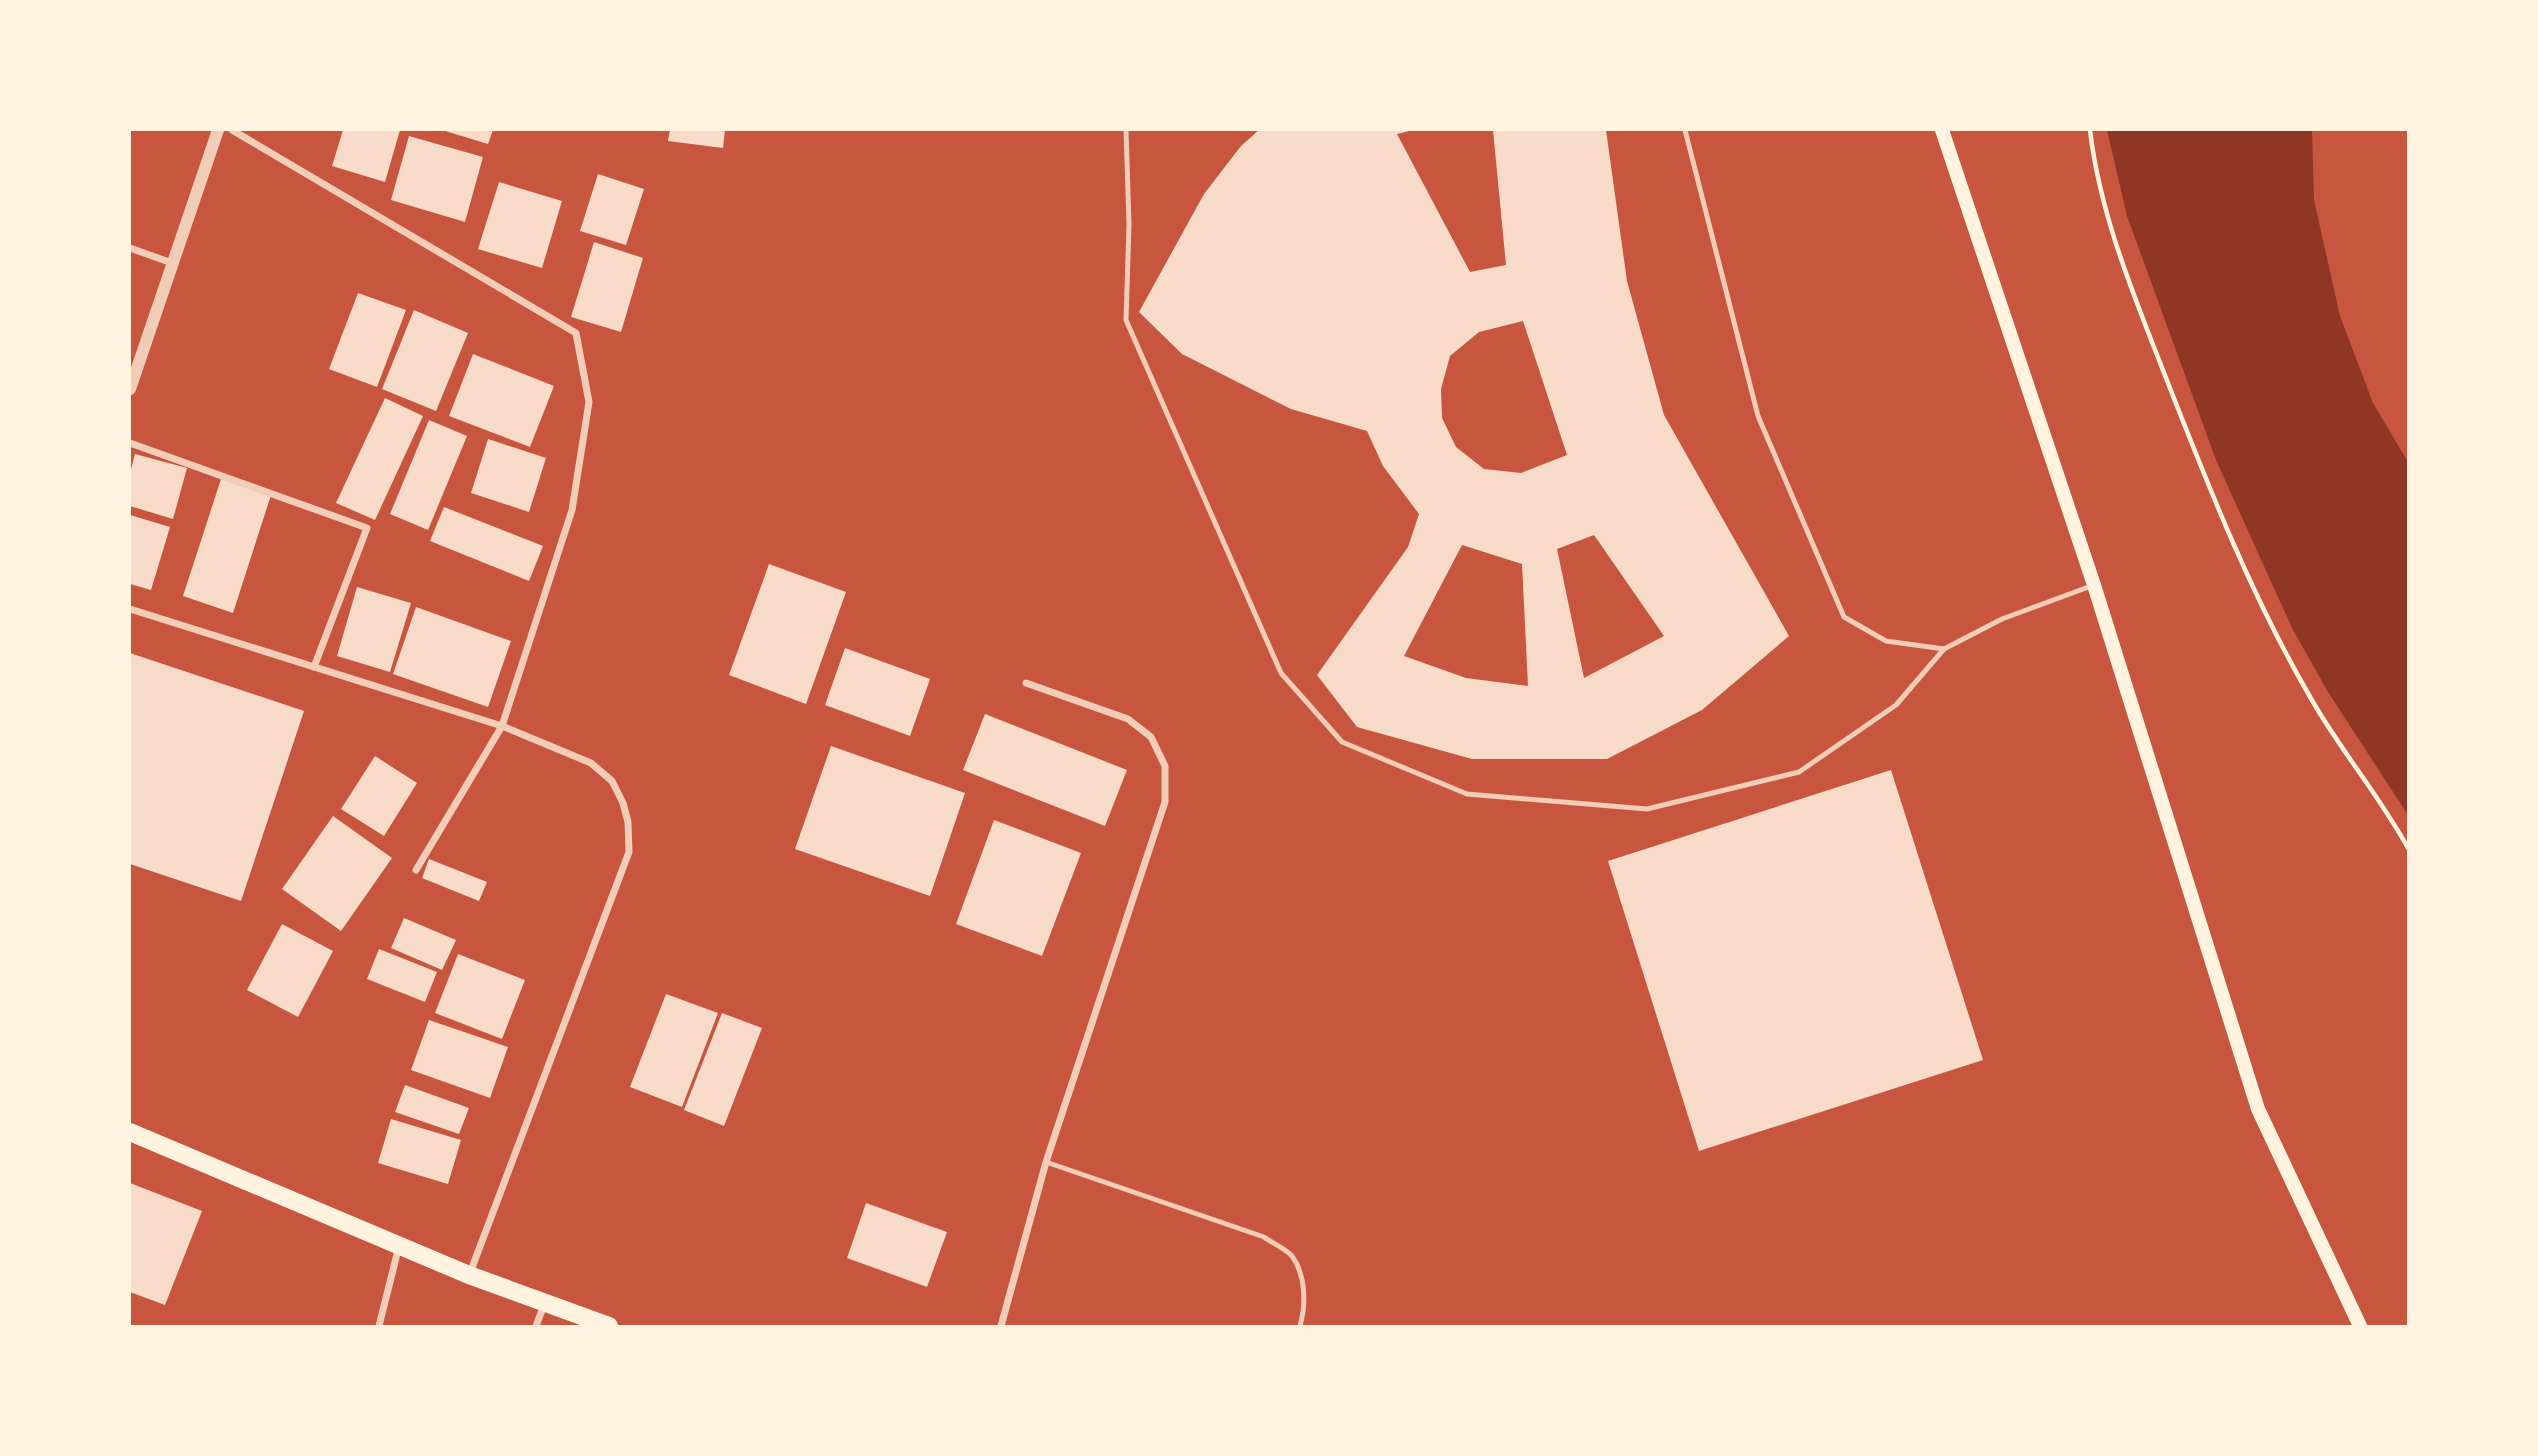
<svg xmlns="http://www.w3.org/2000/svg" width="2538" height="1456" font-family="Inter,sans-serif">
	<rect width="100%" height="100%" fill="#c8553d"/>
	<!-- water -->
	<path fill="#8f3625" d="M 2107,130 L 2312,130 L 2314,200 L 2340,316 L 2373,403 L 2408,462 L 2408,815 L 2328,692 L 2292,628 L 2216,460 L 2127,216 Z"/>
	<!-- building -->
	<g fill="#f7dbc8" fill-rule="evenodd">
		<path d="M 343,130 L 400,130 L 385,182 L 332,166 Z"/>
		<path d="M 442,130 L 493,130 L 488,144 Z"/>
		<path d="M 670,130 L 725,130 L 723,148 L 668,141 Z"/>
		<path d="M 1259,130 L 1413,130 L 1397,134 L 1470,272 L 1506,265 L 1493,130 L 1606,130 L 1627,281 L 1664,415 L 1789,636 L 1702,710 L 1607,759 L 1472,759 L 1357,727 L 1317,675 L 1408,547 L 1419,514 L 1383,466 L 1367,431 L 1291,409 L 1182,354 L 1139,312 L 1204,194 L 1241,146 ZM 1523,321 L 1567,455 L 1521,473 L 1484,469 L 1456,447 L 1442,418 L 1441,389 L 1450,356 L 1479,332 ZM 1594,535 L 1664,636 L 1584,678 L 1557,549 ZM 1462,545 L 1522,564 L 1528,686 L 1466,678 L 1404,656 Z"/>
		<path d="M 409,136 L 483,157 L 465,222 L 391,200 Z"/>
		<path d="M 598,174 L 644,189 L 626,245 L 580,231 Z"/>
		<path d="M 499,182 L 562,201 L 542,268 L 478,249 Z"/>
		<path d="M 594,242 L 643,258 L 621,332 L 571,317 Z"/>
		<path d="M 358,293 L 406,310 L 377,387 L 329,369 Z"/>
		<path d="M 414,310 L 468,333 L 436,411 L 382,389 Z"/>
		<path d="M 473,354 L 554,386 L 530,447 L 449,416 Z"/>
		<path d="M 385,398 L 423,416 L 375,520 L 336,503 Z"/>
		<path d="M 429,420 L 467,436 L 428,530 L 390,514 Z"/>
		<path d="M 488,439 L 546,458 L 529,512 L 471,493 Z"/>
		<path d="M 135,454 L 187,468 L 173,519 L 130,506 L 130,473 Z"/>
		<path d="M 221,479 L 271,495 L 233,613 L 183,596 Z"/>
		<path d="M 444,507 L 543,546 L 529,581 L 430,541 Z"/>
		<path d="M 130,515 L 170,527 L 151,590 L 130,584 Z"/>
		<path d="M 769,564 L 846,592 L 806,704 L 729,675 Z"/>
		<path d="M 357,587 L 411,603 L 390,672 L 337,656 Z"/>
		<path d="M 416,607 L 511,641 L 488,707 L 393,674 Z"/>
		<path d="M 845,648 L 930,679 L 910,736 L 825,705 Z"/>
		<path d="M 130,653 L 304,711 L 241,901 L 130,864 Z"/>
		<path d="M 985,714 L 1127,770 L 1105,826 L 963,770 Z"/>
		<path d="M 831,746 L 965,793 L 930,896 L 795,849 Z"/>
		<path d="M 375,756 L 417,783 L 384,836 L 341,809 Z"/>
		<path d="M 1891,770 L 1983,1060 L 1699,1151 L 1608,861 Z"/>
		<path d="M 333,816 L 392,858 L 341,931 L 282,889 Z"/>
		<path d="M 994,820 L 1081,853 L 1042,956 L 956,924 Z"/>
		<path d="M 429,859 L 487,882 L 479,901 L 422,878 Z"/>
		<path d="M 404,918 L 456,940 L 442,970 L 391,948 Z"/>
		<path d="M 282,924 L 333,951 L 298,1017 L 247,990 Z"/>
		<path d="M 379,949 L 437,972 L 425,1002 L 367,979 Z"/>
		<path d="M 458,954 L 525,980 L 502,1039 L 435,1013 Z"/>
		<path d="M 666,994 L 718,1013 L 682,1107 L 630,1087 Z"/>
		<path d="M 722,1013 L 762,1028 L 724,1126 L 684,1110 Z"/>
		<path d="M 429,1020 L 508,1047 L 490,1098 L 411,1070 Z"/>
		<path d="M 405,1085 L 469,1108 L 459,1134 L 395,1112 Z"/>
		<path d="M 391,1119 L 461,1140 L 448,1184 L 378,1163 Z"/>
		<path d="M 130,1183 L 202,1211 L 165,1305 L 130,1292 Z"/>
		<path d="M 866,1203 L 947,1232 L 927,1287 L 847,1258 Z"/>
	</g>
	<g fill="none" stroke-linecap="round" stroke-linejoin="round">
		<!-- path -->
		<path stroke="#fff3e0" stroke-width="4.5" d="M 2090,130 C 2100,216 2135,298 2166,378 C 2209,488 2253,600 2313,702 C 2342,752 2380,797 2408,848"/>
		<!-- service -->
		<g stroke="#f1ccb7" stroke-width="5">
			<path d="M 1126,130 L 1129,225 L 1126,320 L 1281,673 L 1342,742 L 1467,794 L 1647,809 L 1799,772 L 1896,705 L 1944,649"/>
			<path d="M 1685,130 L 1758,416 L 1844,617 L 1886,641 L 1944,649 L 2002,619 L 2094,585"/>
			<path d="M 1046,1162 L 1264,1237 C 1272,1243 1286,1249 1292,1256 C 1306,1275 1306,1305 1300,1326"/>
		</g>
		<!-- minor -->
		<g stroke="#f1ccb7" stroke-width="7">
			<path d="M 232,130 L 576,333 L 589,402 L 572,510 L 502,726 L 416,870"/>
			<path d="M 130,248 L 172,263"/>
			<path d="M 130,443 L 367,528 L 314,667"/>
			<path d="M 130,609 L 502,726 L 591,763 L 612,781 L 623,803 L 628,822 L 629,852 L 470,1273"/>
			<path d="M 379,1326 L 399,1246"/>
			<path d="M 536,1326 L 544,1305"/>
			<path d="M 1001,1326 L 1046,1162 L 1165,802 L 1165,766 L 1151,737 L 1128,719 L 1026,683"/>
		</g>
		<!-- tertiary -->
		<path stroke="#f1ccb7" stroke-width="12" d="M 130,389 L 218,130"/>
		<!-- secondary -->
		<path stroke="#fff3e0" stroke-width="14" d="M 1942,130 L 2094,585 L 2258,1109 L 2360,1326"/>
		<!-- primary -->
		<path stroke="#fff3e0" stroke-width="18" d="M 130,1132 L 469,1275 L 609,1326"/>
	</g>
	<!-- border -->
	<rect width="2538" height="1456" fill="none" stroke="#fff3e0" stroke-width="262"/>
</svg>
